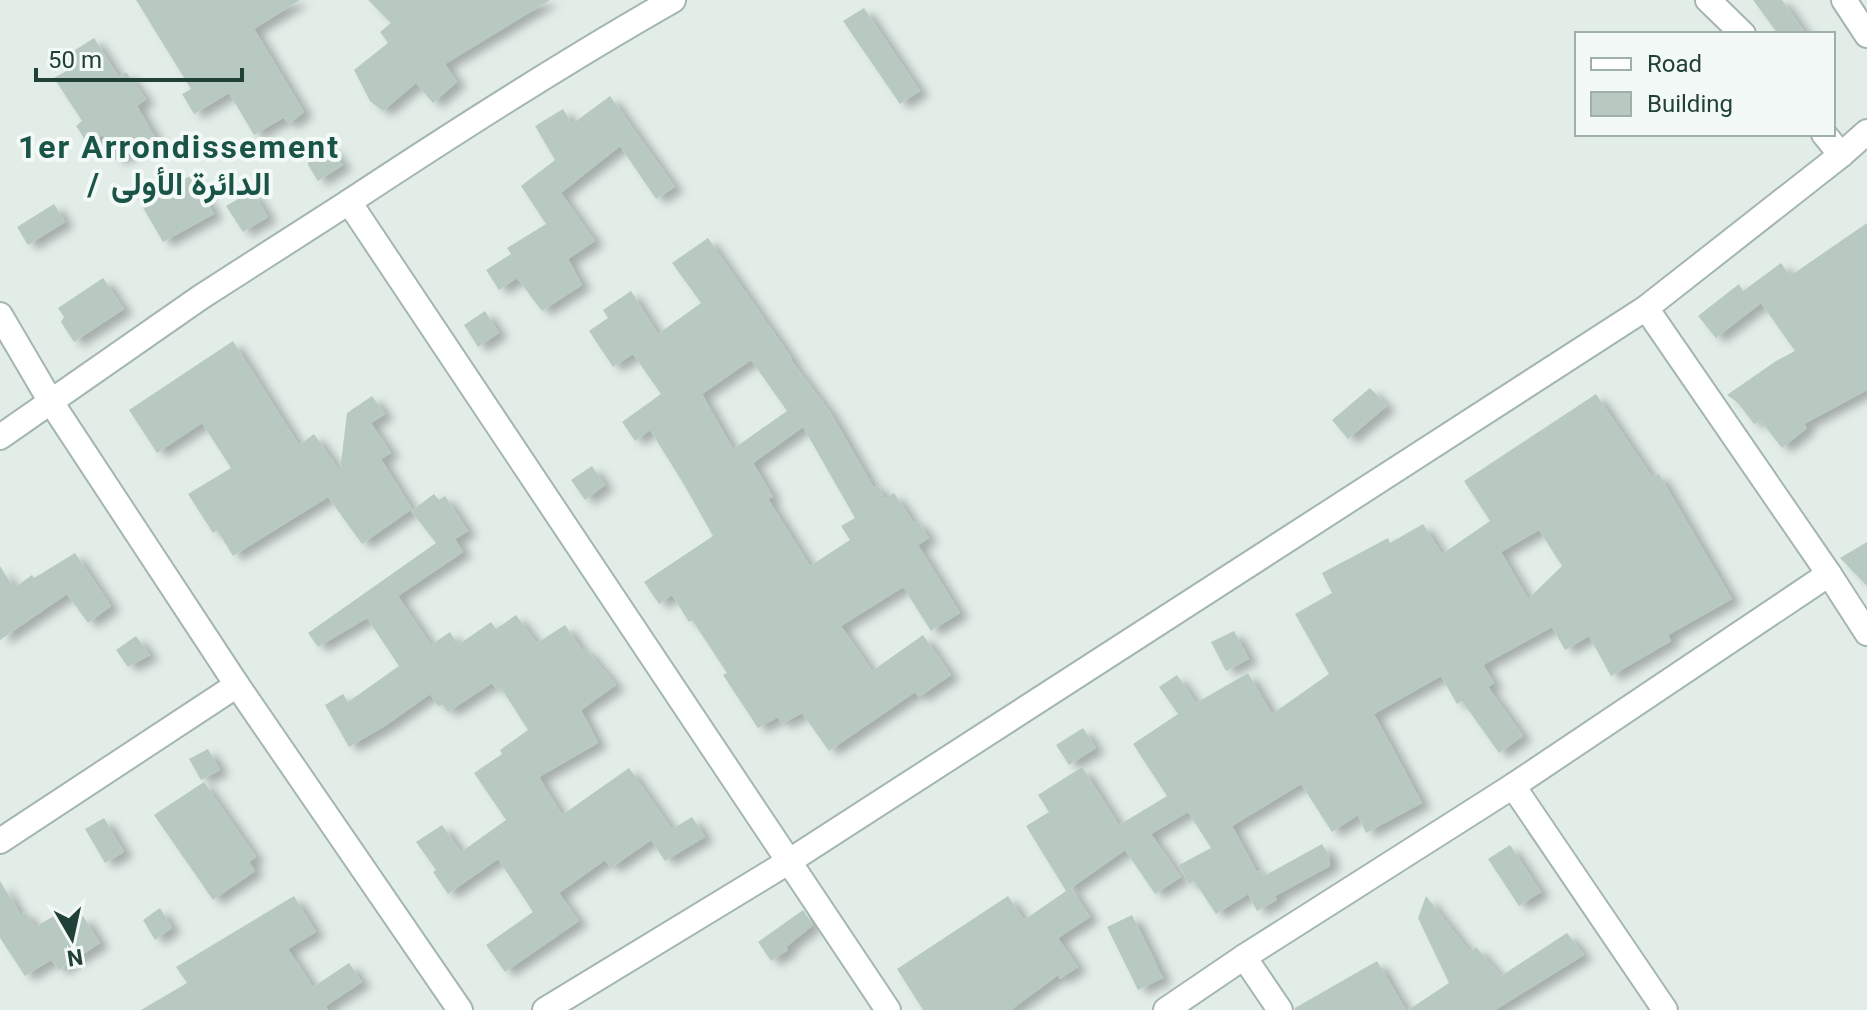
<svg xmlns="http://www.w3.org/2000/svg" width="1867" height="1010" font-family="Roboto,Vazirmatn,sans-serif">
	<defs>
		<filter id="shadow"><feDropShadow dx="9" dy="5" stdDeviation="4" flood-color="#0004"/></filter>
	</defs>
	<rect width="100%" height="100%" fill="#e2ede8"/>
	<!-- building -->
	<g fill="#b7c9c1" fill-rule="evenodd" filter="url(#shadow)">
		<path d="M 136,0 L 300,0 L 254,29 L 304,112 L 289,124 L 283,118 L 254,135 L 229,93 L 194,114 L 182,94 L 191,89 Z"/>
		<path d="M 368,0 L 550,0 L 445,64 L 457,82 L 433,103 L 416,83 L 383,111 L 370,101 L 354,70 L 388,43 L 380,32 L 391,23 Z"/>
		<path d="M 1753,0 L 1782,0 L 1806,34 L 1778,34 Z"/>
		<path d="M 864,8 L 920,91 L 900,104 L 843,21 Z"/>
		<path d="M 94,38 L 119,77 L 126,72 L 146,99 L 137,106 L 156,139 L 116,160 L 103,135 L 88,144 L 76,126 L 82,121 L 54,78 L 68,70 L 61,59 Z"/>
		<path d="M 610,96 L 675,187 L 656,199 L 620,146 L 561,193 L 595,241 L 568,259 L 582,285 L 542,311 L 517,278 L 499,290 L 486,270 L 511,254 L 507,248 L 546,224 L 521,186 L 555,160 L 535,126 L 563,109 L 572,124 Z"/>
		<path d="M 323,147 L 331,147 L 343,165 L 318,181 L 308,165 L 308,156 Z"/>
		<path d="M 192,175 L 214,214 L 163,242 L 138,199 L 159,187 L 162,191 Z"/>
		<path d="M 252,191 L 268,217 L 243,232 L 226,206 Z"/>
		<path d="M 54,204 L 65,222 L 28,245 L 17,227 Z"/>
		<path d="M 1867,223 L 1867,390 L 1804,424 L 1807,428 L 1782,448 L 1760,420 L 1754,424 L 1738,403 L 1727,395 L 1776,361 L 1795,351 L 1761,303 L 1716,338 L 1698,316 L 1739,284 L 1743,291 L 1781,263 L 1790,276 Z"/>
		<path d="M 708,238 L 792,359 L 791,360 L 830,412 L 874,488 L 878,485 L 885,499 L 894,493 L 914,523 L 918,521 L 929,538 L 918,545 L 960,613 L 931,631 L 903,587 L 841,626 L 872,671 L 923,635 L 951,675 L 919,697 L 915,692 L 829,751 L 802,713 L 782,724 L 778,717 L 758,728 L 723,675 L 727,673 L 692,620 L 689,622 L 672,595 L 659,604 L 644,582 L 713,536 L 683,483 L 650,430 L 635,441 L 622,422 L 661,394 L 633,354 L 613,367 L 589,331 L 608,318 L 603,310 L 631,291 L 658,334 L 701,303 L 672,263 ZM 751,360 L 787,411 L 733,449 L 702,394 ZM 803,427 L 855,518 L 841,526 L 850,540 L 810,566 L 768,499 L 773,497 L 753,463 Z"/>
		<path d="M 103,278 L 124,309 L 74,342 L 61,322 L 64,317 L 58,308 Z"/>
		<path d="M 485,311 L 499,333 L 478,347 L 464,325 Z"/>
		<path d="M 233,341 L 299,445 L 314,434 L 340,471 L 347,413 L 372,396 L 385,414 L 371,423 L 391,453 L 381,459 L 412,509 L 362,544 L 328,497 L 233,556 L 217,530 L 213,533 L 188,494 L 231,468 L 202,423 L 157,453 L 129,410 Z"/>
		<path d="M 1370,388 L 1387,406 L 1348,439 L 1332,420 Z"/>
		<path d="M 1596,394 L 1652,477 L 1659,474 L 1732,599 L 1668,635 L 1671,641 L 1611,676 L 1589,636 L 1565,650 L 1552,627 L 1483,665 L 1494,683 L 1488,687 L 1523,736 L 1499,753 L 1462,701 L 1457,704 L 1441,676 L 1374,714 L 1422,803 L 1366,833 L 1358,815 L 1332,832 L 1301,784 L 1232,826 L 1257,872 L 1261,870 L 1264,876 L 1322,844 L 1330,857 L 1330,866 L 1275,896 L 1277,900 L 1257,911 L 1248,894 L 1216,914 L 1194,881 L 1189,884 L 1179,865 L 1211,848 L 1188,812 L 1151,834 L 1181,877 L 1155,894 L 1125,850 L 1071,888 L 1090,917 L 1058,938 L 1078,967 L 1060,979 L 1058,975 L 1011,1010 L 923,1010 L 897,969 L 1008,896 L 1024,920 L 1066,891 L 1026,826 L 1049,812 L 1038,795 L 1082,767 L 1119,825 L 1167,796 L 1133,744 L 1178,714 L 1159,687 L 1177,675 L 1196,703 L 1248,673 L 1272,714 L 1329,674 L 1295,614 L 1332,593 L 1322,573 L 1388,538 L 1390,543 L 1423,524 L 1442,554 L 1490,521 L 1464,481 ZM 1539,530 L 1562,566 L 1528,599 L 1501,552 Z"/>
		<path d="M 592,466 L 605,485 L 585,500 L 571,480 Z"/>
		<path d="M 434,494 L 439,500 L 445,496 L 468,531 L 455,539 L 463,552 L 398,596 L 431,645 L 450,632 L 458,645 L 491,622 L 496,629 L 516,615 L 537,643 L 565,625 L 583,651 L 586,649 L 616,685 L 581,710 L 598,743 L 539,777 L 562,815 L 629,768 L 672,829 L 692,817 L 705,837 L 665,861 L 651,840 L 611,868 L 605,860 L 559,893 L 579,921 L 505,972 L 486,945 L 533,912 L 498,859 L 448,894 L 433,872 L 436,870 L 416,842 L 442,825 L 461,852 L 506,820 L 474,773 L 502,754 L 500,750 L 528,730 L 501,688 L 498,691 L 492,683 L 448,712 L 443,705 L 438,706 L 430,694 L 385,726 L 349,747 L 325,705 L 343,694 L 348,702 L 399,666 L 367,618 L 318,647 L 308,633 L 436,543 L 411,511 Z"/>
		<path d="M 1867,542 L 1867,586 L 1840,558 Z"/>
		<path d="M 75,553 L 111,606 L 88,623 L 67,594 L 0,640 L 0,566 L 14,588 L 32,575 L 34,578 Z"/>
		<path d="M 1234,631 L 1249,659 L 1226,671 L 1211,642 Z"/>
		<path d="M 136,636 L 150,655 L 128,667 L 116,650 Z"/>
		<path d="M 1083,728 L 1096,748 L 1069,765 L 1056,745 Z"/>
		<path d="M 208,749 L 220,770 L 201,780 L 189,759 Z"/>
		<path d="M 204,782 L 256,857 L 249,862 L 255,871 L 213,900 L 154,815 Z"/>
		<path d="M 104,818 L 124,852 L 105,863 L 85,829 Z"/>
		<path d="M 1510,845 L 1541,892 L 1519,906 L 1488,859 Z"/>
		<path d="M 0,881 L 21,915 L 25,912 L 35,927 L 59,913 L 67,925 L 83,916 L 100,943 L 59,970 L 51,960 L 25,976 L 0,938 Z"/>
		<path d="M 294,896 L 316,932 L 288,949 L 313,987 L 349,963 L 362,982 L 326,1006 L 328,1010 L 141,1010 L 187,983 L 176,967 Z"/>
		<path d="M 1426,896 L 1470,952 L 1476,947 L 1501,976 L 1567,933 L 1584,955 L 1495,1010 L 1408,1010 L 1449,983 L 1418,918 Z"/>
		<path d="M 160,908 L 172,928 L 155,940 L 143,920 Z"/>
		<path d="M 803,910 L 813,925 L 786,947 L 788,950 L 771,961 L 758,942 Z"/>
		<path d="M 1132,915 L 1163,978 L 1138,990 L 1107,927 Z"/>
		<path d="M 1377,961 L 1406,1010 L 1295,1010 L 1295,1008 Z"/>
	</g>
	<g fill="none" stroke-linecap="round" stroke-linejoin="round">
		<defs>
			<g id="street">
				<path d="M 1708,0 L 1743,34"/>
				<path d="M 1844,0 L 1867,35"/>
				<path d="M 1824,134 L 1841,155"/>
				<path d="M 349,202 C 455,132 562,63 673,0"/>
				<path d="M 1646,308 L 1829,574 L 1867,633"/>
				<path d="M 0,315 L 51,402 L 237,685 L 460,1010"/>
				<path d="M 0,437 L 201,297 L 349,202 L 888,1010"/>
				<path d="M 1513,786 L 1665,1010"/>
				<path d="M 0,841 L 237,685"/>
				<path d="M 1244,957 L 1280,1010"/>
				<path d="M 545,1010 L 788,862 L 1646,308 L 1841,155 L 1867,132"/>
				<path d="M 1166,1010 L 1244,957 L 1513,786 L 1829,574"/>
			</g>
		</defs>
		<!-- street casing -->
		<use href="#street" stroke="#a4b6b0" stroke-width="28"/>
		<!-- street -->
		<use href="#street" stroke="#fff" stroke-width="24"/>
	</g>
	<g text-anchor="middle" stroke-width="8" stroke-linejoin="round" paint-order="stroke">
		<!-- district labels -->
		<g font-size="32" font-weight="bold" letter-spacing="2" fill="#1a5447" stroke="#f3f9f6">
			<text x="179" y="158">1er Arrondissement<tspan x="179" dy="37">/ الدائرة الأولى</tspan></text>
		</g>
	</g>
	<!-- legend -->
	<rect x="1575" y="32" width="260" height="104" fill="#f3f9f6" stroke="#9fafaa" stroke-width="2"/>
	<rect x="1591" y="58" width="40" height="12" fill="#ffffff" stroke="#9fafaa" stroke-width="2"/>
	<text x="1647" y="72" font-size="24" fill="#204038">Road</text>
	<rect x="1591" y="92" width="40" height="24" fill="#b7c9c1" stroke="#9fafaa" stroke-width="2"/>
	<text x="1647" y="112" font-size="24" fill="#204038">Building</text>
	<!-- north arrow -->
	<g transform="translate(72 938) rotate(171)" stroke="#f3f9f6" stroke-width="6" paint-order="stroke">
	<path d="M0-6L14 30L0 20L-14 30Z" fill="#204038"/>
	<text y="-12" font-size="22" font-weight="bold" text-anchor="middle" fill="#204038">N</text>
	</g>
	<!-- scale -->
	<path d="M36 68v12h206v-12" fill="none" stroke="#204038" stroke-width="4"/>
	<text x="48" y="68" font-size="24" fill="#204038" stroke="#f3f9f6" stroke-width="6" paint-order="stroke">50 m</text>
</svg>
